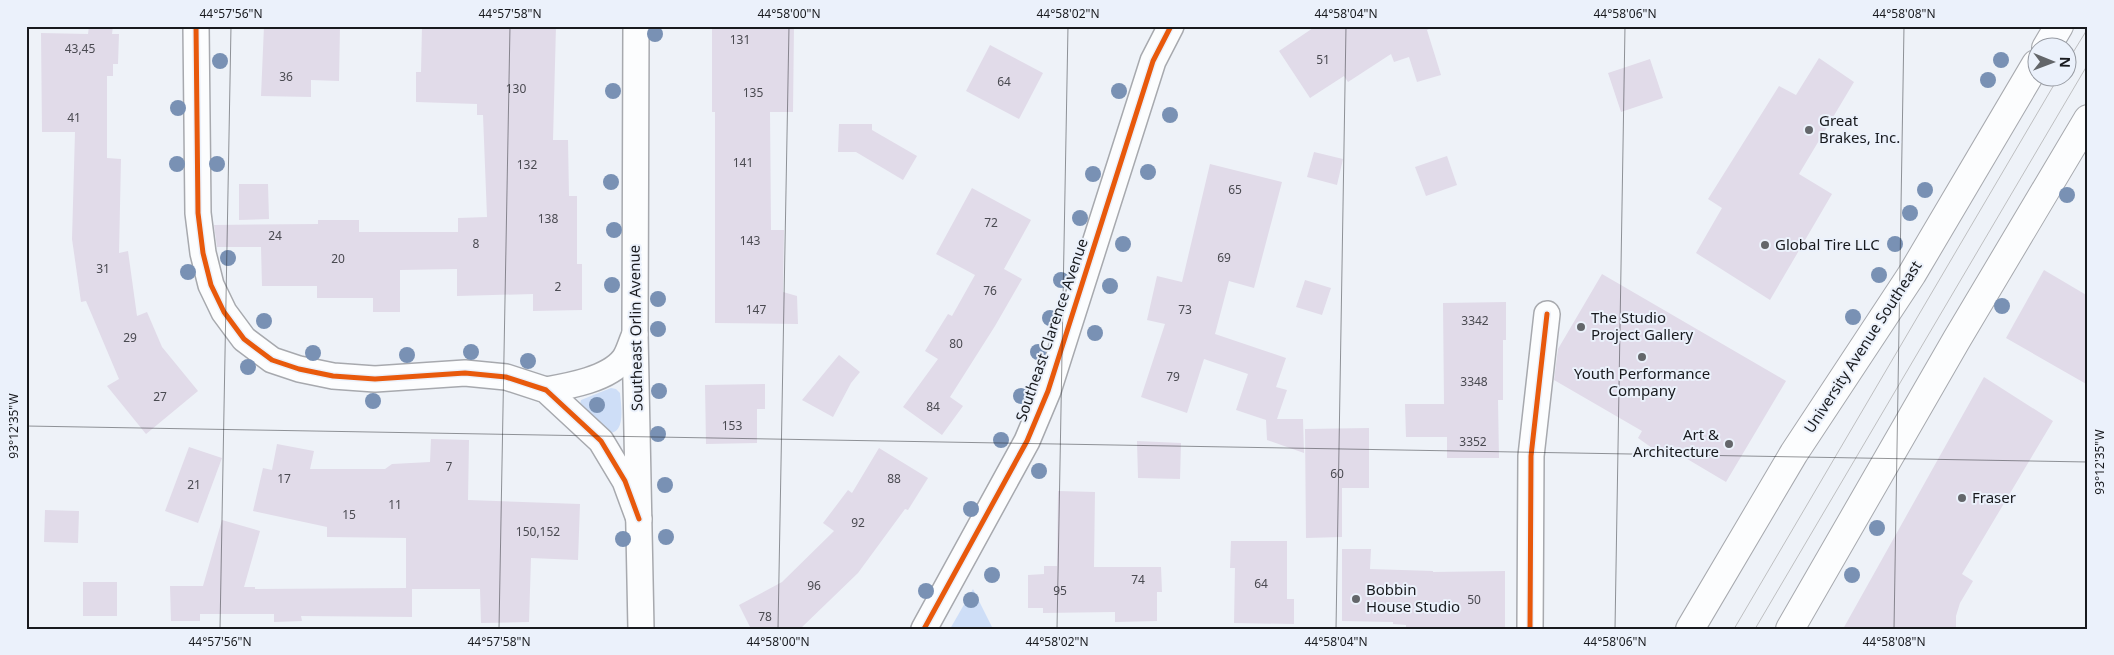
<svg xmlns="http://www.w3.org/2000/svg" width="2114" height="655" font-family="'Noto Sans',sans-serif">
	<rect width="100%" height="100%" fill="#eef2f8"/>
	<!-- green -->
	<g fill="#cedef7">
		<path d="M 611,388 L 616,389 L 620,393 C 621,405 626,432 610,433 L 580,404 L 581,400 Z"/>
		<path d="M 973,589 L 993,629 L 950,629 Z"/>
	</g>
	<!-- building -->
	<g fill="#e1dbe9">
		<path d="M 89,26 L 113,26 L 112,34 L 119,34 L 118,64 L 113,64 L 113,76 L 107,76 L 107,158 L 121,159 L 119,253 L 128,251 L 137,316 L 147,312 L 162,347 L 198,391 L 146,434 L 107,386 L 119,379 L 86,301 L 81,302 L 72,239 L 75,132 L 42,132 L 41,33 L 88,34 Z"/>
		<path d="M 264,26 L 340,26 L 339,81 L 311,80 L 311,97 L 261,96 Z"/>
		<path d="M 422,26 L 556,26 L 553,140 L 568,140 L 569,196 L 577,196 L 577,264 L 582,264 L 582,310 L 533,311 L 533,294 L 457,296 L 457,269 L 400,270 L 400,312 L 373,312 L 373,298 L 317,298 L 317,286 L 262,286 L 261,247 L 217,247 L 214,225 L 318,224 L 318,220 L 359,220 L 359,232 L 458,232 L 458,218 L 487,217 L 483,115 L 477,115 L 477,104 L 416,102 L 416,72 L 421,72 Z"/>
		<path d="M 712,26 L 794,26 L 793,112 L 770,112 L 771,230 L 784,230 L 783,292 L 797,296 L 798,324 L 715,323 L 715,112 L 712,112 Z"/>
		<path d="M 1316,26 L 1434,26 L 1427,30 L 1441,75 L 1417,82 L 1409,57 L 1394,62 L 1391,54 L 1348,82 L 1344,76 L 1310,98 L 1279,51 Z"/>
		<path d="M 990,45 L 1043,73 L 1019,119 L 966,91 Z"/>
		<path d="M 1819,58 L 1854,82 L 1799,174 L 1832,194 L 1770,300 L 1696,253 L 1722,208 L 1708,199 L 1779,86 L 1796,95 Z"/>
		<path d="M 1650,59 L 1663,98 L 1621,112 L 1608,73 Z"/>
		<path d="M 839,124 L 872,124 L 872,130 L 917,156 L 903,180 L 856,152 L 838,152 Z"/>
		<path d="M 1314,152 L 1343,159 L 1337,185 L 1307,177 Z"/>
		<path d="M 1447,156 L 1457,185 L 1426,196 L 1415,167 Z"/>
		<path d="M 1210,164 L 1282,182 L 1254,288 L 1229,281 L 1215,334 L 1286,358 L 1276,387 L 1287,390 L 1277,419 L 1303,419 L 1304,453 L 1267,440 L 1266,420 L 1236,410 L 1248,374 L 1204,359 L 1187,413 L 1141,397 L 1165,324 L 1147,320 L 1157,276 L 1182,282 Z"/>
		<path d="M 239,184 L 268,184 L 269,219 L 239,220 Z"/>
		<path d="M 972,188 L 1031,220 L 1004,269 L 1022,279 L 995,326 L 950,397 L 963,406 L 942,435 L 903,407 L 938,359 L 925,351 L 948,314 L 952,316 L 975,275 L 936,254 Z"/>
		<path d="M 2044,270 L 2088,296 L 2088,385 L 2006,338 Z"/>
		<path d="M 1602,274 L 1786,381 L 1726,482 L 1667,447 L 1662,455 L 1638,438 L 1642,431 L 1554,380 L 1558,349 Z"/>
		<path d="M 1305,280 L 1331,288 L 1322,315 L 1296,307 Z"/>
		<path d="M 1506,302 L 1506,340 L 1503,340 L 1503,400 L 1498,400 L 1499,458 L 1447,458 L 1447,437 L 1406,437 L 1405,404 L 1444,404 L 1443,303 Z"/>
		<path d="M 839,355 L 860,372 L 851,383 L 833,417 L 802,400 Z"/>
		<path d="M 1984,377 L 2053,421 L 1962,574 L 1973,581 L 1960,603 L 1956,616 L 1956,629 L 1843,629 Z"/>
		<path d="M 765,384 L 765,409 L 757,409 L 757,443 L 706,444 L 705,385 Z"/>
		<path d="M 1369,428 L 1369,488 L 1342,488 L 1342,537 L 1306,538 L 1305,429 Z"/>
		<path d="M 431,439 L 469,440 L 468,500 L 580,504 L 578,560 L 531,558 L 529,622 L 481,623 L 480,589 L 412,589 L 412,617 L 301,616 L 302,621 L 274,622 L 274,614 L 200,614 L 200,621 L 171,621 L 170,586 L 203,586 L 222,520 L 260,531 L 244,587 L 255,587 L 255,589 L 406,588 L 406,538 L 327,537 L 327,527 L 253,511 L 263,468 L 272,470 L 277,444 L 314,451 L 310,469 L 385,469 L 392,464 L 430,462 Z"/>
		<path d="M 1137,441 L 1181,443 L 1180,479 L 1138,478 Z"/>
		<path d="M 189,447 L 222,458 L 198,523 L 165,511 Z"/>
		<path d="M 879,448 L 928,478 L 908,510 L 905,509 L 858,573 L 800,629 L 751,629 L 739,605 L 782,582 L 834,531 L 823,523 L 848,490 L 852,493 Z"/>
		<path d="M 1058,491 L 1095,492 L 1094,567 L 1161,567 L 1162,592 L 1157,592 L 1157,621 L 1115,622 L 1115,612 L 1043,613 L 1043,608 L 1028,608 L 1028,575 L 1044,574 L 1044,566 L 1057,566 Z"/>
		<path d="M 45,510 L 79,511 L 78,543 L 44,542 Z"/>
		<path d="M 1231,541 L 1287,541 L 1287,599 L 1294,599 L 1294,624 L 1234,623 L 1235,568 L 1230,568 Z"/>
		<path d="M 1342,549 L 1371,549 L 1370,569 L 1433,571 L 1433,572 L 1505,571 L 1505,629 L 1406,629 L 1406,625 L 1393,624 L 1393,622 L 1342,621 Z"/>
		<rect x="83" y="582" width="34" height="34"/>
	</g>
	<g fill="none" stroke-linecap="round" stroke-linejoin="round">
		<defs>
			<g id="street">
				<path d="M 196,26 L 198,213 L 203,253 L 211,285 L 224,312 L 244,339 L 272,360 L 299,369 L 333,376 L 375,379 L 465,373 L 506,377 L 546,390 L 601,441 L 625,481 L 639,519"/>
				<path d="M 636,26 L 635,334 L 641,629"/>
				<path d="M 546,390 C 569,386 609,379 624,359 C 629,352 631,342 635,334"/>
				<path d="M 924,629 L 1027,441 L 1048,391 L 1153,61 L 1171,26"/>
				<path d="M 1530,629 L 1531,456 L 1547,314"/>
			</g>
			<g id="secondary">
				<path d="M 2046,48 L 2059,26"/>
				<path d="M 1690,629 L 1794,453 L 1912,274 L 2036,64"/>
				<path d="M 1790,629 L 1957,339 L 2088,119"/>
			</g>
		</defs>
		<!-- street casing -->
		<use href="#street" stroke="#a7a9ae" stroke-width="28"/>
		<!-- secondary casing -->
		<use href="#secondary" stroke="#a7a9ae" stroke-width="30"/>
		<!-- street -->
		<use href="#street" stroke="#fcfdfe" stroke-width="25"/>
		<!-- secondary -->
		<use href="#secondary" stroke="#fcfdfe" stroke-width="28"/>
		<!-- tram -->
		<g stroke="#bebfc1" stroke-width="1">
			<path d="M 2066,64 L 2088,28"/>
			<path d="M 1734,629 L 2058,78"/>
			<path d="M 1755,629 L 2088,64"/>
		</g>
		<defs>
			<g id="cycleway">
				<path d="M 196,26 L 198,213 L 203,253 L 211,285 L 224,312 L 244,339 L 272,360 L 299,369 L 333,376 L 375,379 L 465,373 L 506,377 L 546,390 L 601,441 L 625,481 L 639,519"/>
				<path d="M 924,629 L 1027,441 L 1048,391 L 1153,61 L 1171,26"/>
				<path d="M 1530,629 L 1531,456 L 1547,314"/>
			</g>
		</defs>
		<!-- cycleway casing -->
		<use href="#cycleway" stroke="#ebf1fb" stroke-width="8"/>
		<!-- cycleway -->
		<use href="#cycleway" stroke="#e8590c" stroke-width="5"/>
	</g>
	<!-- trees -->
	<g fill="#7991b4">
		<circle cx="655" cy="34" r="8"/>
		<circle cx="2001" cy="60" r="8"/>
		<circle cx="220" cy="61" r="8"/>
		<circle cx="1988" cy="80" r="8"/>
		<circle cx="613" cy="91" r="8"/>
		<circle cx="1119" cy="91" r="8"/>
		<circle cx="178" cy="108" r="8"/>
		<circle cx="1170" cy="115" r="8"/>
		<circle cx="177" cy="164" r="8"/>
		<circle cx="217" cy="164" r="8"/>
		<circle cx="1148" cy="172" r="8"/>
		<circle cx="1093" cy="174" r="8"/>
		<circle cx="611" cy="182" r="8"/>
		<circle cx="1925" cy="190" r="8"/>
		<circle cx="2067" cy="195" r="8"/>
		<circle cx="1910" cy="213" r="8"/>
		<circle cx="1080" cy="218" r="8"/>
		<circle cx="614" cy="230" r="8"/>
		<circle cx="1123" cy="244" r="8"/>
		<circle cx="1895" cy="244" r="8"/>
		<circle cx="228" cy="258" r="8"/>
		<circle cx="188" cy="272" r="8"/>
		<circle cx="1879" cy="275" r="8"/>
		<circle cx="1061" cy="280" r="8"/>
		<circle cx="612" cy="285" r="8"/>
		<circle cx="1110" cy="286" r="8"/>
		<circle cx="658" cy="299" r="8"/>
		<circle cx="2002" cy="306" r="8"/>
		<circle cx="1853" cy="317" r="8"/>
		<circle cx="1050" cy="318" r="8"/>
		<circle cx="264" cy="321" r="8"/>
		<circle cx="658" cy="329" r="8"/>
		<circle cx="1095" cy="333" r="8"/>
		<circle cx="471" cy="352" r="8"/>
		<circle cx="1038" cy="352" r="8"/>
		<circle cx="313" cy="353" r="8"/>
		<circle cx="407" cy="355" r="8"/>
		<circle cx="528" cy="361" r="8"/>
		<circle cx="248" cy="367" r="8"/>
		<circle cx="659" cy="391" r="8"/>
		<circle cx="1021" cy="396" r="8"/>
		<circle cx="373" cy="401" r="8"/>
		<circle cx="597" cy="405" r="8"/>
		<circle cx="658" cy="434" r="8"/>
		<circle cx="1001" cy="440" r="8"/>
		<circle cx="1039" cy="471" r="8"/>
		<circle cx="665" cy="485" r="8"/>
		<circle cx="971" cy="509" r="8"/>
		<circle cx="1877" cy="528" r="8"/>
		<circle cx="666" cy="537" r="8"/>
		<circle cx="623" cy="539" r="8"/>
		<circle cx="992" cy="575" r="8"/>
		<circle cx="1852" cy="575" r="8"/>
		<circle cx="926" cy="591" r="8"/>
		<circle cx="971" cy="600" r="8"/>
	</g>
	<!-- ticks -->
	<path fill="none" stroke="#181a1e" stroke-width="1" stroke-opacity="0.45" d="M 26,426 L 2088,462M 220,629 L 231,26M 499,629 L 510,26M 778,629 L 789,26M 1057,629 L 1068,26M 1336,629 L 1346,26M 1615,629 L 1625,26M 1894,629 L 1904,26"/>
	<!-- markers -->
	<g fill="#63666a" stroke="#ebf1fb" stroke-width="2">
		<circle cx="1809" cy="130" r="5"/>
		<circle cx="1765" cy="245" r="5"/>
		<circle cx="1581" cy="327" r="5"/>
		<circle cx="1642" cy="357" r="5"/>
		<circle cx="1729" cy="444" r="5"/>
		<circle cx="1962" cy="498" r="5"/>
		<circle cx="1356" cy="599" r="5"/>
	</g>
	<g text-anchor="middle" stroke-width="4" stroke-linejoin="round" paint-order="stroke">
		<!-- number labels -->
		<g font-size="12" fill="#4a4a51">
			<text x="740" y="44">131</text>
			<text x="80" y="53">43,45</text>
			<text x="1323" y="64">51</text>
			<text x="286" y="81">36</text>
			<text x="1004" y="86">64</text>
			<text x="516" y="93">130</text>
			<text x="753" y="97">135</text>
			<text x="74" y="122">41</text>
			<text x="743" y="167">141</text>
			<text x="527" y="169">132</text>
			<text x="1235" y="194">65</text>
			<text x="548" y="223">138</text>
			<text x="991" y="227">72</text>
			<text x="275" y="240">24</text>
			<text x="750" y="245">143</text>
			<text x="476" y="248">8</text>
			<text x="1224" y="262">69</text>
			<text x="338" y="263">20</text>
			<text x="103" y="273">31</text>
			<text x="558" y="291">2</text>
			<text x="990" y="295">76</text>
			<text x="756" y="314">147</text>
			<text x="1185" y="314">73</text>
			<text x="1475" y="325">3342</text>
			<text x="130" y="342">29</text>
			<text x="956" y="348">80</text>
			<text x="1173" y="381">79</text>
			<text x="1474" y="386">3348</text>
			<text x="160" y="401">27</text>
			<text x="933" y="411">84</text>
			<text x="732" y="430">153</text>
			<text x="1473" y="446">3352</text>
			<text x="449" y="471">7</text>
			<text x="1337" y="478">60</text>
			<text x="284" y="483">17</text>
			<text x="894" y="483">88</text>
			<text x="194" y="489">21</text>
			<text x="395" y="509">11</text>
			<text x="349" y="519">15</text>
			<text x="858" y="527">92</text>
			<text x="538" y="536">150,152</text>
			<text x="1138" y="584">74</text>
			<text x="1261" y="588">64</text>
			<text x="814" y="590">96</text>
			<text x="1060" y="595">95</text>
			<text x="1474" y="604">50</text>
			<text x="765" y="621">78</text>
		</g>
		<!-- poi labels -->
		<g font-size="15" fill="#181a1e" stroke="#ebf1fb" text-anchor="start">
			<text x="1819" y="126">Great<tspan x="1819" dy="17">Brakes, Inc.</tspan></text>
			<text x="1775" y="250">Global Tire LLC</text>
			<text x="1591" y="323">The Studio<tspan x="1591" dy="17">Project Gallery</tspan></text>
			<text x="1642" y="379" text-anchor="middle">Youth Performance<tspan x="1642" dy="17">Company</tspan></text>
			<text x="1719" y="440" text-anchor="end">Art &amp;<tspan x="1719" dy="17">Architecture</tspan></text>
			<text x="1972" y="503">Fraser</text>
			<text x="1366" y="595">Bobbin<tspan x="1366" dy="17">House Studio</tspan></text>
		</g>
		<!-- street labels -->
		<g font-size="15" fill="#181a1e" stroke="#ebf1fb">
			<text transform="translate(636 328) rotate(-91)" y="5">Southeast Orlin Avenue</text>
			<text transform="translate(1052 330) rotate(-71)" y="5">Southeast Clarence Avenue</text>
			<text transform="translate(1863 347) rotate(-57)" y="5">University Avenue Southeast</text>
		</g>
	</g>
	<!-- border -->
	<rect width="2114" height="655" fill="none" stroke="#ebf1fb" stroke-width="55"/>
	<!-- north arrow -->
	<g transform="translate(2052 62) rotate(91)"><circle r="24" fill="#ebf1fb" stroke="#979ba3"/>
	<path d="M0-4L9 19L0 12L-9 19Z" fill="#63666a"/>
	<text y="-8" font-size="14" font-weight="bold" text-anchor="middle" fill="#181a1e">N</text>
	</g>
	<rect x="28" y="28" width="2058" height="600" fill="none" stroke="#181a1e" stroke-width="2"/>
	<g font-size="12" text-anchor="middle" fill="#181a1e">
		<text x="231" y="18">44°57'56"N</text>
		<text x="510" y="18">44°57'58"N</text>
		<text x="789" y="18">44°58'00"N</text>
		<text x="1068" y="18">44°58'02"N</text>
		<text x="1346" y="18">44°58'04"N</text>
		<text x="1625" y="18">44°58'06"N</text>
		<text x="1904" y="18">44°58'08"N</text>
		<text transform="translate(14 426) rotate(-90)" y="4">93°12'35"W</text>
		<text transform="translate(2100 462) rotate(-90)" y="4">93°12'35"W</text>
		<text x="220" y="646">44°57'56"N</text>
		<text x="499" y="646">44°57'58"N</text>
		<text x="778" y="646">44°58'00"N</text>
		<text x="1057" y="646">44°58'02"N</text>
		<text x="1336" y="646">44°58'04"N</text>
		<text x="1615" y="646">44°58'06"N</text>
		<text x="1894" y="646">44°58'08"N</text>
	</g>
</svg>
